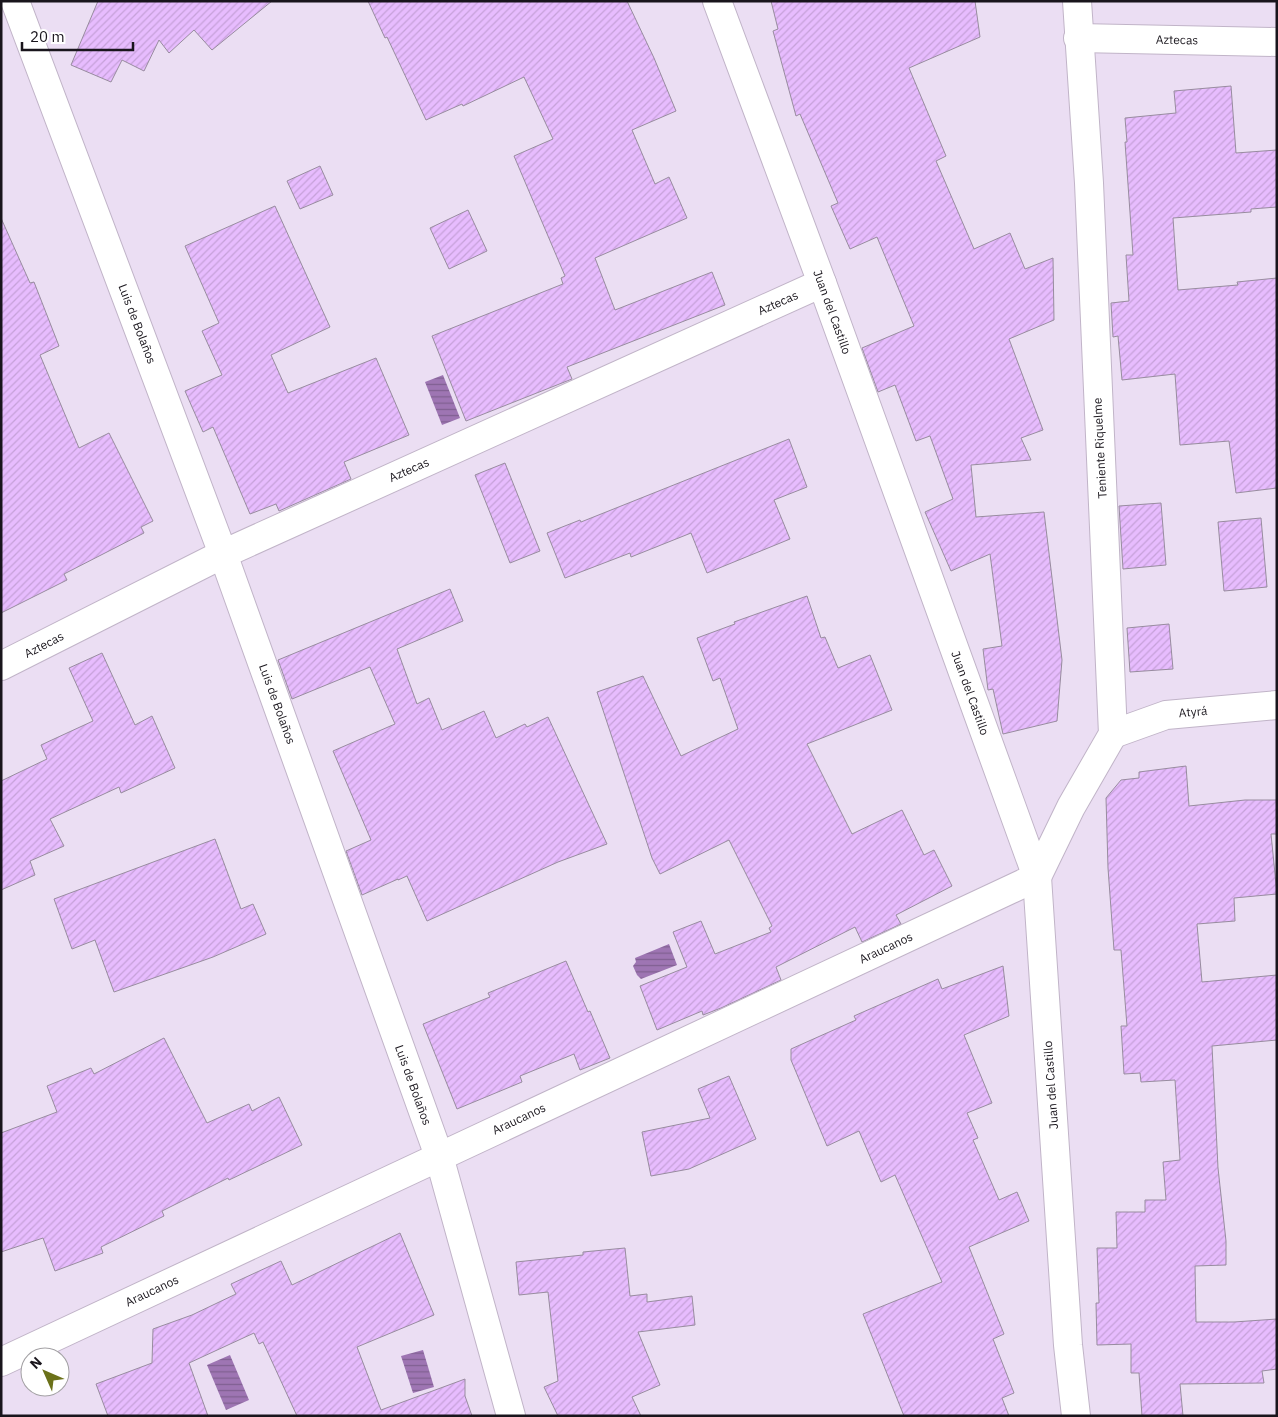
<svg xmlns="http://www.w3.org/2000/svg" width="1278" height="1417" font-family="'IBM Plex Sans',sans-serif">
	<defs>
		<pattern id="water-rules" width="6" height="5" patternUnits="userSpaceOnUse" patternTransform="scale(1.25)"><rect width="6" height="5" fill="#9e75b3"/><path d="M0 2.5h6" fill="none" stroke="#805f91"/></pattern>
		<pattern id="building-hatch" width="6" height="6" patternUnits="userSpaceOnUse" patternTransform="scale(1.25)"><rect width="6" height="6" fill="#e7bcfe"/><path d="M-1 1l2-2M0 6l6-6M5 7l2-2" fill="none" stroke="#c6a1d9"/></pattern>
	</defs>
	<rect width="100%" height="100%" fill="#ebdef3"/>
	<!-- water -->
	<g fill="url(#water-rules)">
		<path d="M 443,375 L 460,418 L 442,425 L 425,382 Z"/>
		<path d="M 669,944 L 677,965 L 641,979 L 637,975 L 633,966 L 636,962 L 635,958 Z"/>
		<path d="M 423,1350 L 434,1387 L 413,1393 L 401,1356 Z"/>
		<path d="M 230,1355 L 249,1400 L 226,1410 L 207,1365 Z"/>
	</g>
	<!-- building -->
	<g fill="url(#building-hatch)" stroke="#988c9f">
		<path d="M 98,1 L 272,1 L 212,50 L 194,30 L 169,53 L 159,40 L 144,71 L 122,60 L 111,82 L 71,65 Z"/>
		<path d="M 368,1 L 627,1 L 654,58 L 676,111 L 632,130 L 655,184 L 669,177 L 687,218 L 595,258 L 615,310 L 712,272 L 725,305 L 567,367 L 572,379 L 466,421 L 432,336 L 563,284 L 561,278 L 565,276 L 514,156 L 553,139 L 524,77 L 463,106 L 462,104 L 426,120 L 387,37 L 385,38 Z"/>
		<path d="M 771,1 L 975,1 L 980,37 L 909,68 L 946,156 L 936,161 L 974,249 L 1010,233 L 1025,269 L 1053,258 L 1054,320 L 1009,339 L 1043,430 L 1021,438 L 1031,460 L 971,465 L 976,517 L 1044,512 L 1062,660 L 1057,721 L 1003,734 L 993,689 L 988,690 L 983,649 L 1002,646 L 990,554 L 951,571 L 925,512 L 953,499 L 930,436 L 916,441 L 895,385 L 878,392 L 862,348 L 914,326 L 877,237 L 850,249 L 831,206 L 838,203 L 800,114 L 796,116 L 773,31 L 778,29 Z"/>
		<path d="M 1231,86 L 1236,153 L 1277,150 L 1277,207 L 1251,209 L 1251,212 L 1173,218 L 1178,290 L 1238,285 L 1237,282 L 1277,278 L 1277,488 L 1236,493 L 1229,441 L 1180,445 L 1175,374 L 1122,380 L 1118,336 L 1113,337 L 1111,303 L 1129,301 L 1126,255 L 1133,255 L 1125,142 L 1127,142 L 1125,118 L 1176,113 L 1174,91 Z"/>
		<path d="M 320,166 L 333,195 L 300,209 L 287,181 Z"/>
		<path d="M 275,206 L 330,327 L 271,355 L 288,393 L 376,358 L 409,435 L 344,462 L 351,479 L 279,511 L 276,504 L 250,514 L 213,427 L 203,432 L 185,391 L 222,375 L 202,331 L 219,323 L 185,246 Z"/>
		<path d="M 468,210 L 487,251 L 449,269 L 430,228 Z"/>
		<path d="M 1,218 L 30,283 L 34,282 L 59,346 L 40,355 L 79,448 L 109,433 L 153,521 L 141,527 L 144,533 L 64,574 L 67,580 L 1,613 Z"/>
		<path d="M 789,439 L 807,487 L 774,500 L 790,539 L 707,573 L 691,533 L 631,557 L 630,553 L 565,578 L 547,533 L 580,520 L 581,522 Z"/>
		<path d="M 505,463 L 540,551 L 510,563 L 475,475 Z"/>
		<path d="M 1161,503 L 1166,565 L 1123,569 L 1119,506 Z"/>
		<path d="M 1261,518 L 1267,587 L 1224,591 L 1218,522 Z"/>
		<path d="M 450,589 L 463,621 L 397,649 L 417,704 L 429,698 L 442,730 L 484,711 L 496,738 L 525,724 L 527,727 L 548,717 L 607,844 L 558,862 L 427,921 L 407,876 L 398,880 L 398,879 L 362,895 L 346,851 L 371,840 L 333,751 L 395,724 L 370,667 L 292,699 L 278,660 Z"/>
		<path d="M 807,596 L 821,638 L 825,637 L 838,668 L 870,655 L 892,710 L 807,744 L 852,834 L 902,810 L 924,855 L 934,850 L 952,886 L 896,915 L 901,924 L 862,942 L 855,927 L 776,967 L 781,980 L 721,1008 L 703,1015 L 702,1011 L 657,1030 L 640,986 L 687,967 L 673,932 L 701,921 L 715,954 L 771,932 L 769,928 L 772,926 L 729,840 L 660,874 L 652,858 L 597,692 L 643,676 L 681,756 L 738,729 L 720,678 L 713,681 L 697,638 L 735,624 L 734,622 Z"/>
		<path d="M 1169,624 L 1173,669 L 1130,672 L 1127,628 Z"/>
		<path d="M 102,653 L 135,725 L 152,716 L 175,768 L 121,793 L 119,787 L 50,819 L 64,846 L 30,861 L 35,875 L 1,890 L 1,781 L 47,759 L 41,745 L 93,721 L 69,668 Z"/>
		<path d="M 1186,766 L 1189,806 L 1245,800 L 1277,800 L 1277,834 L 1271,834 L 1277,894 L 1234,898 L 1235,921 L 1197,924 L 1202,982 L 1277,975 L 1277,1040 L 1212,1046 L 1218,1168 L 1226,1241 L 1226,1265 L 1195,1266 L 1196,1322 L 1234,1322 L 1277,1319 L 1277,1369 L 1262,1371 L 1264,1383 L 1180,1384 L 1183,1416 L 1142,1416 L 1139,1373 L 1131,1373 L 1131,1344 L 1097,1345 L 1096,1303 L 1099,1303 L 1097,1248 L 1117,1248 L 1116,1212 L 1145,1212 L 1145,1200 L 1166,1200 L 1163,1162 L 1180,1160 L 1175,1080 L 1141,1082 L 1140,1073 L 1124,1074 L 1121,1026 L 1127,1026 L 1121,950 L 1114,950 L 1108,868 L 1106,798 L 1121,780 L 1139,778 L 1139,772 Z"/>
		<path d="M 215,839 L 241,909 L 253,904 L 266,934 L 213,957 L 114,992 L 95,940 L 72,949 L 54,899 Z"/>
		<path d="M 566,961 L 588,1012 L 590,1011 L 610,1058 L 580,1070 L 574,1054 L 520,1076 L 522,1082 L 457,1109 L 423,1024 L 490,997 L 488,993 Z"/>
		<path d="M 1003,966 L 1009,1016 L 964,1035 L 992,1103 L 967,1113 L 978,1138 L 973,1140 L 999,1200 L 1017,1192 L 1029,1221 L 969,1247 L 1004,1334 L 993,1339 L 1014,1393 L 1002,1398 L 1009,1416 L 904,1416 L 863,1314 L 942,1282 L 895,1175 L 881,1182 L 859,1131 L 827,1146 L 791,1060 L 791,1049 L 856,1020 L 854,1016 L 938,979 L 942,989 Z"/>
		<path d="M 164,1038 L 207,1123 L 249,1104 L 252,1111 L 279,1097 L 302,1145 L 229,1180 L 228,1178 L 162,1211 L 164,1216 L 101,1247 L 103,1253 L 55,1271 L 43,1238 L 1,1252 L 1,1133 L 57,1112 L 47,1086 L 91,1068 L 94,1074 Z"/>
		<path d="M 729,1076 L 756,1139 L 689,1169 L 651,1176 L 642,1132 L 710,1118 L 698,1089 Z"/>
		<path d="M 400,1233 L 434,1315 L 357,1347 L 381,1410 L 465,1379 L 465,1396 L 472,1416 L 297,1416 L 263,1342 L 259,1344 L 254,1333 L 189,1363 L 208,1416 L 108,1416 L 96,1384 L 152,1363 L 153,1329 L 192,1315 L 236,1294 L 231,1284 L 281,1261 L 292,1285 Z"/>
		<path d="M 625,1248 L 630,1296 L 647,1294 L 647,1302 L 692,1296 L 695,1325 L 638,1332 L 660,1385 L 632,1397 L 641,1416 L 558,1416 L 544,1387 L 558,1381 L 548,1292 L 519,1295 L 516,1262 L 583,1255 L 583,1252 Z"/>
	</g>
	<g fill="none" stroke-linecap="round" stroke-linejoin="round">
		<defs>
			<g id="street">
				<path d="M 15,1 L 223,554 L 439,1156 L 511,1416"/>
				<path d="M 717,1 L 822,283 L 1037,877 L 1068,1345 L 1076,1416"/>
				<path d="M 1078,38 L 1277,42"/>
				<path d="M 1,666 L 223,554 L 822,283"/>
				<path d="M 1113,734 L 1166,715 L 1277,705"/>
				<path d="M 1037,877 L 1071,807 L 1113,734 L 1089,183 L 1077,1"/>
				<path d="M 1,1362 L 1037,877"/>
			</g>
		</defs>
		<!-- street casing -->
		<use href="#street" stroke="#c1b4c8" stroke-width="30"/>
		<!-- street -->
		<use href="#street" stroke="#fff" stroke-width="28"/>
	</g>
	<g text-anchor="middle" stroke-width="4.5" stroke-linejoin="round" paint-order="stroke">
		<!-- street labels -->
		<g font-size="12" fill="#19151c" stroke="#fff">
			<text transform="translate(1177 40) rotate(1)" y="4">Aztecas</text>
			<text transform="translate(778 303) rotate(-24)" y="4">Aztecas</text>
			<text transform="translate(832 312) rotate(70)" y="4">Juan del Castillo</text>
			<text transform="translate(137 324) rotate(69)" y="4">Luis de Bolaños</text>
			<text transform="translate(1100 448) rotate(-93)" y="4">Teniente Riquelme</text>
			<text transform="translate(409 470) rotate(-24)" y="4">Aztecas</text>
			<text transform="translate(44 645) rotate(-27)" y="4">Aztecas</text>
			<text transform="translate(970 693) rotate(70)" y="4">Juan del Castillo</text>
			<text transform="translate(277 704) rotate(70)" y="4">Luis de Bolaños</text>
			<text transform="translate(1193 712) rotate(-5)" y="4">Atyrá</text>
			<text transform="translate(886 948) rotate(-25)" y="4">Araucanos</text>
			<text transform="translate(413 1085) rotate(70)" y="4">Luis de Bolaños</text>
			<text transform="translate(1051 1085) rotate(-94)" y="4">Juan del Castillo</text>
			<text transform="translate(519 1119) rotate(-25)" y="4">Araucanos</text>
			<text transform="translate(152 1291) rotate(-25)" y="4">Araucanos</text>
		</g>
	</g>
	<!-- border -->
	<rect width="1278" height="1417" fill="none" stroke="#19151c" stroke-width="5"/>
	<!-- north arrow -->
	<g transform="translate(45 1372) rotate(315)"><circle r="24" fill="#ffffff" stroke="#a3a1a4"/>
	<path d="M0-4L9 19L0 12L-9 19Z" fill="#6b7119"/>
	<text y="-8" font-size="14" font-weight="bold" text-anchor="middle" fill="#19151c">N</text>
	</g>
	<!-- scale -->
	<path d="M22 42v8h111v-8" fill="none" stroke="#19151c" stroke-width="2.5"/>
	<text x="30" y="42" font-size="15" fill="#19151c" stroke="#ffffff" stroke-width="4" paint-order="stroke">20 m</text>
</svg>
